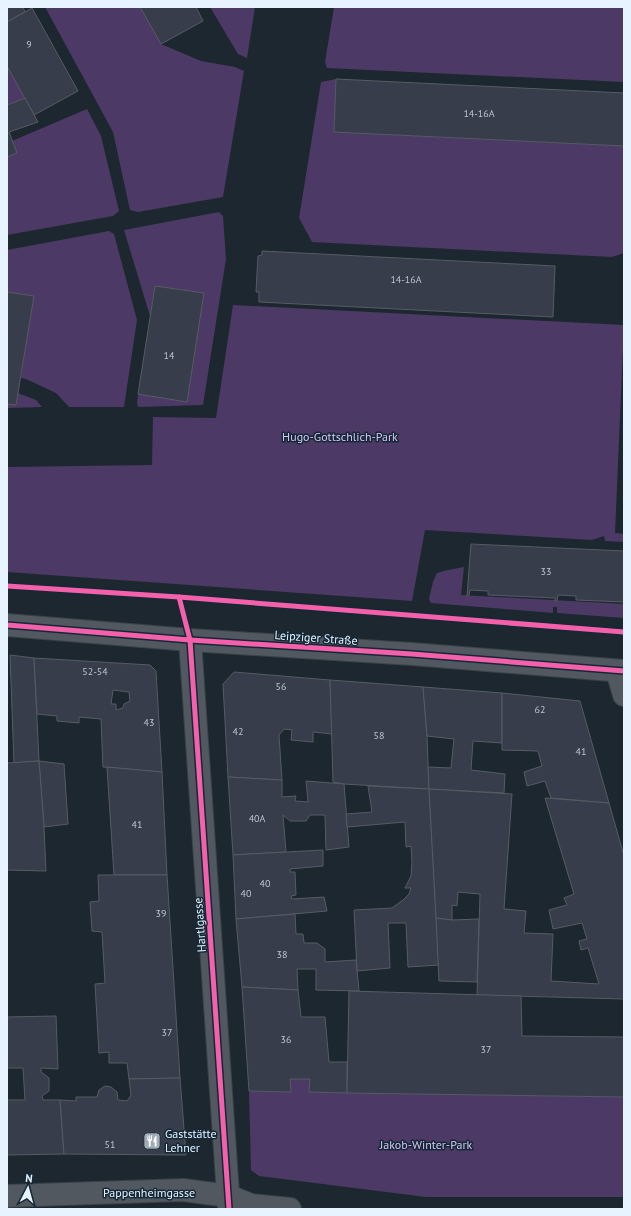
<svg xmlns="http://www.w3.org/2000/svg" width="631" height="1216" font-family="'PT Sans',sans-serif">
	<rect width="100%" height="100%" fill="#1d272f"/>
	<!-- green -->
	<g fill="#4c3965">
		<path d="M 45,7 L 140,7 L 161,44 L 201,61 L 235,67 L 244,71 L 223,197 L 138,212 L 130,210 L 113,132 Z"/>
		<path d="M 210,7 L 255,7 L 247,58 L 238,54 Z"/>
		<path d="M 334,7 L 624,7 L 624,82 L 327,68 L 325,62 Z"/>
		<path d="M 7,66 L 25,98 L 7,105 Z"/>
		<path d="M 336,79 L 334,132 L 624,146 L 624,253 L 612,257 L 312,242 L 299,218 L 321,82 Z"/>
		<path d="M 87,109 L 101,136 L 119,211 L 113,216 L 7,235 L 7,157 L 16,153 L 12,141 Z"/>
		<path d="M 219,212 L 223,216 L 226,259 L 203,405 L 138,407 L 137,403 L 138,394 L 187,401 L 203,293 L 155,286 L 150,316 L 124,230 Z"/>
		<path d="M 109,231 L 114,234 L 137,320 L 124,407 L 69,407 L 56,393 L 26,379 L 21,378 L 33,296 L 7,292 L 7,250 Z"/>
		<path d="M 233,305 L 624,325 L 615,533 L 624,534 L 624,542 L 605,541 L 604,536 L 592,540 L 425,530 L 412,601 L 7,572 L 7,467 L 152,465 L 153,417 L 216,418 Z"/>
		<path d="M 18,393 L 36,400 L 42,407 L 7,408 L 7,404 L 16,405 Z"/>
		<path d="M 464,567 L 461,595 L 624,604 L 624,618 L 557,613 L 557,607 L 553,607 L 553,613 L 431,603 L 429,599 L 433,582 L 437,573 L 448,570 Z"/>
		<path d="M 290,1079 L 310,1079 L 309,1092 L 624,1097 L 624,1197 L 426,1197 L 259,1176 L 251,1170 L 249,1091 L 291,1092 Z"/>
	</g>
	<!-- building -->
	<g fill="#373d4a" stroke="#565c64" fill-rule="evenodd">
		<path d="M 7,7 L 23,7 L 25,12 L 7,22 Z"/>
		<path d="M 140,7 L 196,7 L 203,21 L 161,44 Z"/>
		<path d="M 32,8 L 78,91 L 34,115 L 7,66 L 7,22 Z"/>
		<path d="M 336,79 L 624,93 L 624,146 L 334,132 Z"/>
		<path d="M 25,98 L 38,122 L 9,132 L 17,153 L 7,157 L 7,105 Z"/>
		<path d="M 262,251 L 555,266 L 553,317 L 259,302 L 259,292 L 256,292 L 258,256 L 262,255 Z"/>
		<path d="M 155,286 L 204,293 L 187,402 L 138,394 Z"/>
		<path d="M 7,292 L 34,296 L 16,405 L 7,404 Z"/>
		<path d="M 471,544 L 624,551 L 624,602 L 576,600 L 576,596 L 558,595 L 557,601 L 555,601 L 555,598 L 488,595 L 488,591 L 470,590 L 469,595 L 467,596 Z"/>
		<path d="M 10,655 L 34,658 L 39,761 L 14,763 Z"/>
		<path d="M 34,658 L 150,665 L 156,671 L 162,772 L 103,767 L 101,719 L 79,717 L 79,723 L 57,721 L 57,716 L 37,714 ZM 113,690 L 129,692 L 130,701 L 124,704 L 123,708 L 116,710 L 116,704 L 111,704 Z"/>
		<path d="M 234,672 L 330,680 L 332,734 L 313,732 L 313,742 L 291,740 L 292,730 L 284,729 L 279,735 L 282,780 L 228,777 L 223,684 Z"/>
		<path d="M 330,680 L 423,687 L 427,736 L 429,789 L 344,784 L 333,782 Z"/>
		<path d="M 423,687 L 502,693 L 502,743 L 473,741 L 471,770 L 505,774 L 504,793 L 429,789 L 428,767 L 451,768 L 454,739 L 427,736 Z"/>
		<path d="M 502,693 L 580,701 L 609,803 L 551,798 L 545,781 L 527,786 L 524,772 L 542,766 L 538,751 L 502,750 Z"/>
		<path d="M 39,761 L 64,764 L 68,824 L 44,827 Z"/>
		<path d="M 39,761 L 44,827 L 46,871 L 7,870 L 7,763 Z"/>
		<path d="M 107,767 L 162,772 L 167,875 L 114,875 Z"/>
		<path d="M 228,777 L 282,780 L 282,797 L 296,796 L 295,801 L 308,802 L 306,781 L 344,784 L 349,847 L 326,850 L 325,815 L 310,815 L 306,821 L 290,821 L 283,815 L 286,852 L 233,855 Z"/>
		<path d="M 368,786 L 429,789 L 439,965 L 408,967 L 406,923 L 388,923 L 390,968 L 357,971 L 354,910 L 392,908 L 403,900 L 409,894 L 411,888 L 405,888 L 411,876 L 412,862 L 411,846 L 406,847 L 405,822 L 347,827 L 346,814 L 372,812 Z"/>
		<path d="M 429,789 L 512,794 L 504,909 L 526,911 L 524,933 L 553,934 L 551,981 L 599,984 L 588,948 L 581,950 L 579,941 L 587,939 L 582,923 L 553,929 L 549,910 L 567,905 L 564,898 L 574,894 L 545,798 L 609,803 L 624,856 L 624,999 L 477,995 L 480,894 L 458,892 L 457,906 L 452,905 L 452,920 L 436,918 Z"/>
		<path d="M 323,850 L 323,866 L 290,869 L 290,872 L 295,872 L 296,895 L 291,896 L 292,899 L 324,897 L 327,911 L 236,919 L 233,855 Z"/>
		<path d="M 98,875 L 167,875 L 180,1078 L 129,1079 L 127,1063 L 109,1063 L 109,1052 L 99,1053 L 95,984 L 105,983 L 102,932 L 92,931 L 90,902 L 99,901 Z"/>
		<path d="M 295,914 L 296,934 L 303,934 L 304,943 L 317,943 L 325,949 L 325,962 L 356,960 L 359,991 L 316,990 L 316,969 L 297,969 L 298,990 L 242,987 L 236,919 Z"/>
		<path d="M 436,918 L 452,920 L 479,919 L 477,982 L 439,981 Z"/>
		<path d="M 242,987 L 298,990 L 301,1017 L 325,1017 L 329,1062 L 347,1062 L 347,1093 L 309,1092 L 310,1079 L 290,1079 L 291,1092 L 249,1091 Z"/>
		<path d="M 349,991 L 521,996 L 522,1036 L 624,1037 L 624,1097 L 347,1093 Z"/>
		<path d="M 56,1016 L 58,1069 L 41,1068 L 41,1072 L 49,1078 L 49,1091 L 42,1096 L 43,1100 L 60,1100 L 64,1154 L 7,1155 L 7,1095 L 7,1100 L 25,1100 L 23,1068 L 7,1068 L 7,1017 Z"/>
		<path d="M 180,1078 L 186,1155 L 64,1154 L 60,1100 L 76,1101 L 76,1097 L 97,1097 L 99,1090 L 105,1086 L 111,1087 L 117,1092 L 118,1100 L 127,1101 L 131,1095 L 129,1079 Z"/>
	</g>
	<g fill="none" stroke-linecap="round" stroke-linejoin="round">
		<defs>
			<g id="minor">
				<path d="M 7,625 L 190,640 L 412,654 L 624,671"/>
				<path d="M 190,640 L 229,1209"/>
				<path d="M 617,671 L 624,695"/>
				<path d="M 7,1196 L 183,1190 L 229,1196 L 251,1205 L 290,1209"/>
			</g>
		</defs>
		<!-- minor casing -->
		<use href="#minor" stroke="#394149" stroke-width="24"/>
		<!-- minor -->
		<use href="#minor" stroke="#51585f" stroke-width="22"/>
		<defs>
			<g id="cycleway">
				<path d="M 7,586 L 179,597 L 624,632"/>
				<path d="M 179,597 L 190,640 L 229,1209"/>
				<path d="M 7,625 L 190,640 L 412,654 L 624,671"/>
			</g>
		</defs>
		<!-- cycleway casing -->
		<use href="#cycleway" stroke="#152837" stroke-width="8"/>
		<!-- cycleway -->
		<use href="#cycleway" stroke="#f560ab" stroke-width="5"/>
	</g>
	<!-- icons -->
	<defs>
		<symbol id="restaurant-square" viewBox="-11 -11 22 22"><rect x="-9" y="-9" width="18" height="18" rx="4" fill="#a0acb6" stroke="#152837"/><path d="M-5-6h1v4h1v-4h1v4h1v-4h1v5L-1.5 .5V6h-2V.5L-5-1ZM5-6V6H3V1.5H1.5Q1.5-4 5-6Z" fill="#fff"/></symbol>
	</defs>
	<g fill-rule="evenodd">
		<use href="#restaurant-square" x="142" y="1131" width="20" height="20"/>
	</g>
	<g text-anchor="middle" stroke-width="3" stroke-linejoin="round" paint-order="stroke">
		<!-- number labels -->
		<g font-size="10" fill="#bbc6d1">
			<text x="29" y="48">9</text>
			<text x="479" y="117">14-16A</text>
			<text x="406" y="283">14-16A</text>
			<text x="169" y="359">14</text>
			<text x="546" y="575">33</text>
			<text x="95" y="675">52-54</text>
			<text x="281" y="690">56</text>
			<text x="540" y="713">62</text>
			<text x="149" y="726">43</text>
			<text x="238" y="735">42</text>
			<text x="379" y="739">58</text>
			<text x="581" y="755">41</text>
			<text x="257" y="822">40A</text>
			<text x="137" y="828">41</text>
			<text x="265" y="887">40</text>
			<text x="246" y="897">40</text>
			<text x="161" y="917">39</text>
			<text x="282" y="958">38</text>
			<text x="167" y="1036">37</text>
			<text x="286" y="1043">36</text>
			<text x="486" y="1053">37</text>
			<text x="110" y="1148">51</text>
		</g>
		<!-- park labels -->
		<g font-size="12" fill="#d9c4f4" stroke="#152837">
			<text x="340" y="441">Hugo-Gottschlich-Park</text>
			<text x="426" y="1149">Jakob-Winter-Park</text>
		</g>
		<!-- street labels -->
		<g font-size="12" fill="#e7f3fe" stroke="#152837">
			<text transform="translate(316 638) rotate(4)" y="4">Leipziger Straße</text>
			<text transform="translate(200 925) rotate(-94)" y="4">Hartlgasse</text>
			<text x="149" y="1197">Pappenheimgasse</text>
		</g>
		<!-- poi labels -->
		<g font-size="12" fill="#e7f3fe" stroke="#152837" text-anchor="start">
			<text x="165" y="1138">Gaststätte<tspan x="165" dy="14">Lehner</tspan></text>
		</g>
	</g>
	<!-- border -->
	<rect width="631" height="1216" fill="none" stroke="#e7f3fe" stroke-width="16"/>
	<!-- north arrow -->
	<g transform="translate(28 1188) rotate(6)" stroke="#152837" stroke-width="3" paint-order="stroke">
	<path d="M0-3L7 15L0 10L-7 15Z" fill="#e7f3fe"/>
	<text y="-6" font-size="11" font-weight="bold" text-anchor="middle" fill="#e7f3fe">N</text>
	</g>
</svg>
